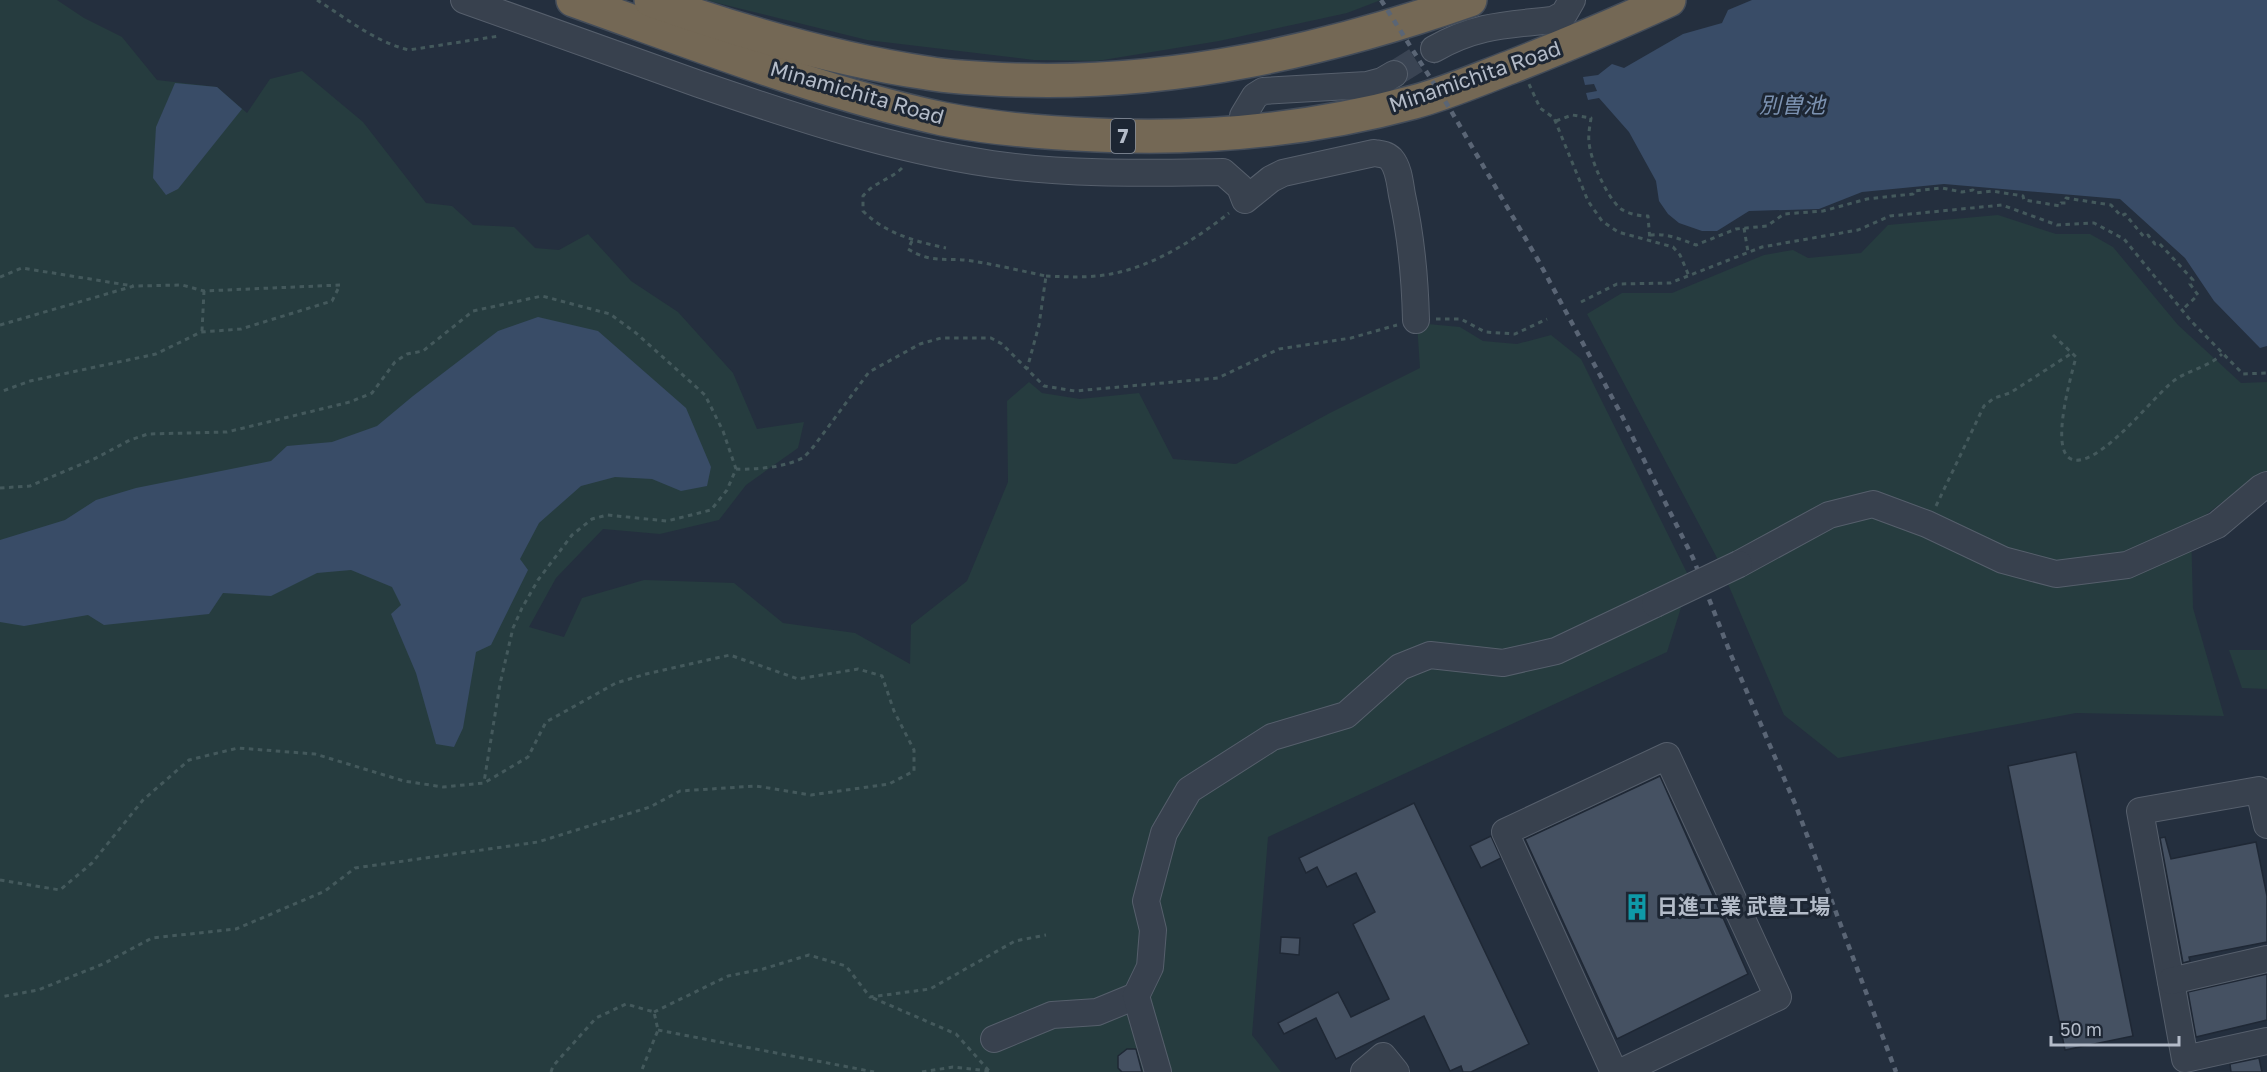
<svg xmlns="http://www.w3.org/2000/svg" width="2267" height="1072" font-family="'Golos Text','Noto Sans JP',sans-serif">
	<rect width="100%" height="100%" fill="#242f3e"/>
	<!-- green -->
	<g fill="#263c3f">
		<path d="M 0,0 L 57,0 L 84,18 L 122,37 L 157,80 L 217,87 L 247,113 L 270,79 L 302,71 L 363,122 L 426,203 L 452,206 L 473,225 L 514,227 L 535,248 L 559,250 L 588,234 L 631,281 L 678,312 L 733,373 L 757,429 L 804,422 L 798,448 L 746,485 L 719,520 L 660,534 L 603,529 L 556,578 L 529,627 L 564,637 L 582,598 L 644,580 L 734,583 L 783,623 L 855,633 L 910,664 L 911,625 L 967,581 L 1008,482 L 1007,401 L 1029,382 L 1042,393 L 1080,399 L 1139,393 L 1173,459 L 1236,464 L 1328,414 L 1420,368 L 1417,323 L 1460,327 L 1483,341 L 1517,344 L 1551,335 L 1581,359 L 1690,579 L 1667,652 L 1268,837 L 1252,1035 L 1281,1072 L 0,1072 Z"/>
		<path d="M 705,0 L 1381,0 L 1347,13 L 1219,41 L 1097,61 L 1034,60 L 867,40 Z"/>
		<path d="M 1998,215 L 2056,234 L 2090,234 L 2113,247 L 2178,325 L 2241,383 L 2267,382 L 2267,474 L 2253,479 L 2191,526 L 2193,608 L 2224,716 L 2076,713 L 1838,758 L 1784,715 L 1716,556 L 1587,314 L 1622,293 L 1672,293 L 1764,255 L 1793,250 L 1808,258 L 1861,253 L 1888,225 Z"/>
		<path d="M 2229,650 L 2267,650 L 2267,689 L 2242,688 Z"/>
	</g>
	<!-- water -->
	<g fill="#394c67">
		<path d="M 1752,0 L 2267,0 L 2267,346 L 2260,348 L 2214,301 L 2185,258 L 2120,199 L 1944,184 L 1862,192 L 1819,209 L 1749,211 L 1717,231 L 1702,231 L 1679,223 L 1668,214 L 1659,201 L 1656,181 L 1629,132 L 1599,98 L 1588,100 L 1586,93 L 1597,91 L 1594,84 L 1585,85 L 1583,77 L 1598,75 L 1612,64 L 1624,68 L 1683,34 L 1722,23 L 1728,10 Z"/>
		<path d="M 175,83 L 217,87 L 242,109 L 178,189 L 166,195 L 153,178 L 156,127 Z"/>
		<path d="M 538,317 L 598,331 L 686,408 L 711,467 L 707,486 L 681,491 L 652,479 L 615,477 L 581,486 L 539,523 L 520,559 L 528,570 L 491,645 L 476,652 L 463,728 L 454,747 L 436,744 L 416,673 L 391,614 L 401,605 L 392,587 L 351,570 L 317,573 L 271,596 L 223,593 L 209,614 L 104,625 L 88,615 L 24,626 L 0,622 L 0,540 L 65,520 L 96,500 L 136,488 L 271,461 L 287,446 L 332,442 L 377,426 L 413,396 L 498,331 Z"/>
	</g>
	<!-- building -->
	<g fill="#455162" stroke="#1f2835" stroke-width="1.5">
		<path d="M 2076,752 L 2133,1036 L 2065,1050 L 2008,766 Z"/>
		<path d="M 1660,776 L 1748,974 L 1617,1039 L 1525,839 Z"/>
		<path d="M 1414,803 L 1529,1044 L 1471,1072 L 1463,1072 L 1461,1066 L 1450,1071 L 1424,1016 L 1336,1059 L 1316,1018 L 1284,1034 L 1278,1023 L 1338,992 L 1351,1017 L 1389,999 L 1353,924 L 1375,912 L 1356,873 L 1327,887 L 1317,867 L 1306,873 L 1299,858 Z"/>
		<path d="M 1491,836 L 1501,858 L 1481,868 L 1470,846 Z"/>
		<path d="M 2165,837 L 2171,859 L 2256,842 L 2267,896 L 2267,942 L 2189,957 L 2190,961 L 2183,963 L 2160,838 Z"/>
		<path d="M 1281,937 L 1300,938 L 1299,955 L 1280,953 Z"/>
		<path d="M 2267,974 L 2267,1020 L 2196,1037 L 2188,992 Z"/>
		<path d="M 1127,1049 L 1136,1049 L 1142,1072 L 1122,1072 L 1118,1068 L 1118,1056 Z"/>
		<path d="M 2259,1058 L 2262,1072 L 2231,1072 L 2230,1064 Z"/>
	</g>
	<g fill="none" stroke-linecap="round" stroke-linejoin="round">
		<!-- minor-tunnel -->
		<path stroke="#3a4453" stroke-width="26" stroke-dasharray="26 13" stroke-linecap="butt" d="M 1394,74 L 1434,49"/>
		<defs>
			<g id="minor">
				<path d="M 464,0 C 542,28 620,56 699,84 C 795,117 891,149 992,164 C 1068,175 1146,173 1223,172 L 1240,187 L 1245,200 L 1271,179 L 1283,173 L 1374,153 C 1380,154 1386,154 1391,159 C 1399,168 1400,184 1402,195 C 1411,236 1415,277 1416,320"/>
				<path d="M 1434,49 C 1476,25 1506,25 1553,20 L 1564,14 L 1572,0"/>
				<path d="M 1243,116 L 1255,96 L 1263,91 L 1367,85 L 1382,81 L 1394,74"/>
				<path d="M 1739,564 L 1829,515 L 1873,504 L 1927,524 L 2003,560 L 2056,574 L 2127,565 L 2217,525 L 2261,488 L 2267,485"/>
				<path d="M 2267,825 L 2259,790 L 2140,811 L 2185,1059 L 2267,1041"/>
				<path d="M 2171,981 L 2267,959"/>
				<path d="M 994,1039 L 1052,1015 L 1097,1012 L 1136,996"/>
				<path d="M 1158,1072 L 1136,996 L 1150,967 L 1153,930 L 1146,901 L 1164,833 L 1189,790 L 1272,737 L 1346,715 L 1400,667 L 1430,655 L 1503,663 L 1556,651 L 1655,604"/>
				<path d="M 1364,1072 L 1383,1056 L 1396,1072"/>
				<path d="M 1614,1072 L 1505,832 L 1667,756 L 1778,997 L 1621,1072"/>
			</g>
			<g id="highway">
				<path d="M 573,0 C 694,43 818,92 943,119 C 994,129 1046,133 1097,135 C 1205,140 1310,130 1414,102 C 1447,93 1479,79 1511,67 C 1564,46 1617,24 1669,0"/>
				<path d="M 651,0 C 741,32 832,59 927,73 C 956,78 987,79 1017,80 C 1173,85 1324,51 1470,0"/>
			</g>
		</defs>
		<!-- minor casing -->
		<use href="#minor" stroke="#565f6c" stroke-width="28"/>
		<!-- highway casing -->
		<use href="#highway" stroke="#434c59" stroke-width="36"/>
		<!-- path -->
		<g stroke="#44595c" stroke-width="3" stroke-dasharray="4.5 4.5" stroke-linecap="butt">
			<path d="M 317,0 C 346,18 375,42 409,50 L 499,36"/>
			<path d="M 1529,84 L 1540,108 L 1554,118 L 1588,201 L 1602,221 L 1618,232 L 1673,247 L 1680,255 L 1689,276"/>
			<path d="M 1556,121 L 1572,115 L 1591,118 C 1590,126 1588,134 1589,142 C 1590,159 1607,198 1621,209 C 1629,214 1639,216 1648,216 L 1650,241"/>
			<path d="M 902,168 C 890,180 874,182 863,196 L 863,211 C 884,233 917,242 946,248"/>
			<path d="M 1744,228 L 1748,252"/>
			<path d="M 1650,235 C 1667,233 1680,239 1696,245 L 1736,229 L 1767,226 L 1784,214 L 1823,211 L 1867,199 L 1913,194 L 1914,191 L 1942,188 L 1962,192 L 1973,190 L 1976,193 L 1992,191 L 2023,196 L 2024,200 L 2060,206 L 2061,203 L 2066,203 L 2066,198 L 2111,205 L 2121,216 L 2125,214 L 2144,237 L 2148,235 L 2155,244 L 2159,243 L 2193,280 L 2190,284 L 2198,295 L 2182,310"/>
			<path d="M 912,241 L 908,249 C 932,264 946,257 972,261 C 997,265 1022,271 1046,276 L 1039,325 L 1027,369"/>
			<path d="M 1046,276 C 1068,277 1090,278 1111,274 C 1154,266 1196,239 1229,213"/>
			<path d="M 0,277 L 22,268 L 133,286"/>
			<path d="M 1581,302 L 1617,284 L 1670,283 L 1762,247 L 1858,230 L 1890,216 L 2002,205 L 2057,225 L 2094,223 L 2124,239 L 2191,321 L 2243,374 L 2267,373"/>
			<path d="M 1436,319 L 1461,319 L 1485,332 L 1515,334 L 1547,319"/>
			<path d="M 0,325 L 134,286 L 182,285 L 204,291 L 340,285 L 332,301 L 241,329 L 201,332 L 156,354 L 30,381 L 0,392"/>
			<path d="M 202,331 L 204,291"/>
			<path d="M 2053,335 L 2076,357 C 2070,381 2037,491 2098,452 C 2125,434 2147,405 2171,383 C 2186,370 2208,368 2222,354"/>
			<path d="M 736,469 C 754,470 788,467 804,457 C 807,454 811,450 814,446 L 869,372 L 920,344 L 941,338 L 991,338 L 1002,344 L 1044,386 L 1075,391 L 1218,378 L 1279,349 L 1351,338 L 1397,325"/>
			<path d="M 0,488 L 30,486 L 96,458 L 130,440 L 148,434 L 227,432 L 350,402 L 372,393 L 395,362 L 407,354 L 423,351 L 473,311 L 542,296 L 610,314 L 636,333 L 705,395 L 723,431 L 736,469 L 727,490 L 711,510 L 667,521 L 607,515 L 592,519 L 572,535 L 538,580 L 522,608 L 513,628 L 500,684 L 484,782"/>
			<path d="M 1936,506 L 1984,406 L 1994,398 L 2010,393 L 2072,353"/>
			<path d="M 0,880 L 60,890 L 92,863 L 143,800 L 189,760 L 238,748 L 315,754 L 404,781 L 443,787 L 484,783 L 528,757 L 546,722 L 616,683 L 646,674 L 730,655 L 798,679 L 858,669 L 882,676 L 894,711 L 914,750 L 914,771 L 889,784 L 811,795 L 756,786 L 680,791 L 650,807 L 538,842 L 355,868 L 325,891 L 236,929 L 152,938 L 103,964 L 38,990 L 0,997"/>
			<path d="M 873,998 L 956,1034 L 990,1072"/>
			<path d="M 654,1012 L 728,976 L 763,969 L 809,955 L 846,966 L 870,997 L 930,989 L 1015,941 L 1046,935"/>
			<path d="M 658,1030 L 874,1072"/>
			<path d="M 551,1072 L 553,1066 L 596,1018 L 626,1004 L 654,1012 L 658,1030 L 641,1072"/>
			<path d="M 922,1072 L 953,1067 L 989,1071"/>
		</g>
		<!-- minor -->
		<use href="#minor" stroke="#38414e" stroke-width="26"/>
		<!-- highway -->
		<use href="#highway" stroke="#746855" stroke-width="33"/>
		<!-- rail -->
		<path stroke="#5a6575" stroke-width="4.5" stroke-dasharray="6 6" stroke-linecap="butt" d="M 1381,0 L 1450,109 L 1538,260 L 1621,414 L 1693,558 L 1731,655 L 1796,806 L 1896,1072"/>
		<defs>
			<path id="minor-bridge" d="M 1655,604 L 1739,564"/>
		</defs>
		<!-- minor-bridge casing -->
		<use href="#minor-bridge" stroke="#565f6c" stroke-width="28" stroke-linecap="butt"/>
		<!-- minor-bridge -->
		<use href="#minor-bridge" stroke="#38414e" stroke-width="26"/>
	</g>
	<!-- icons -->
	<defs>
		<symbol id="building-bare" viewBox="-9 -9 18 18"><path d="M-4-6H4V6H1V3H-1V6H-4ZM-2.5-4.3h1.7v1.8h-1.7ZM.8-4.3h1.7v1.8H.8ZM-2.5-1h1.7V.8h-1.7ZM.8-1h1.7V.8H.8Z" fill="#0f9aa8" stroke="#1d2633" stroke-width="2.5" paint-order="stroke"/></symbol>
	</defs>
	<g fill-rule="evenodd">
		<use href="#building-bare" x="1618" y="888" width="38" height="38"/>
	</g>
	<g text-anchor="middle" stroke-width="6" stroke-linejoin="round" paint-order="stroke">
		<!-- shield labels -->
		<rect fill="#1d2633" stroke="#878f9c" stroke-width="1.5" x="1111" y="119" width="24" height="34" rx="4.5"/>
		<g font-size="20" font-weight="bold" fill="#b4bcc9">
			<text x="1123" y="143">7</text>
		</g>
		<!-- street labels -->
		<g font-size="21" fill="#b4bcc9" stroke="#1d2633">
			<text transform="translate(1475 77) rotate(-19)" y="7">Minamichita Road</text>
			<text transform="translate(857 93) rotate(16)" y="7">Minamichita Road</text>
		</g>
		<!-- poi labels -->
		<g font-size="21" font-weight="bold" fill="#b4bcc9" stroke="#1d2633" text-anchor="start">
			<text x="1657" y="914">日進工業 武豊工場</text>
		</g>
		<!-- water labels -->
		<g font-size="22" font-style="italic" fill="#7c92b1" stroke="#1d2633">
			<text x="1792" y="113">別曽池</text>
		</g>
	</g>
	<!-- scale -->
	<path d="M2051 1036v9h128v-9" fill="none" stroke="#b4bcc9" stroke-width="3"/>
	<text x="2060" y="1036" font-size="18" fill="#b4bcc9" stroke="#1d2633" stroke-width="4.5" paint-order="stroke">50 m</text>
</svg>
